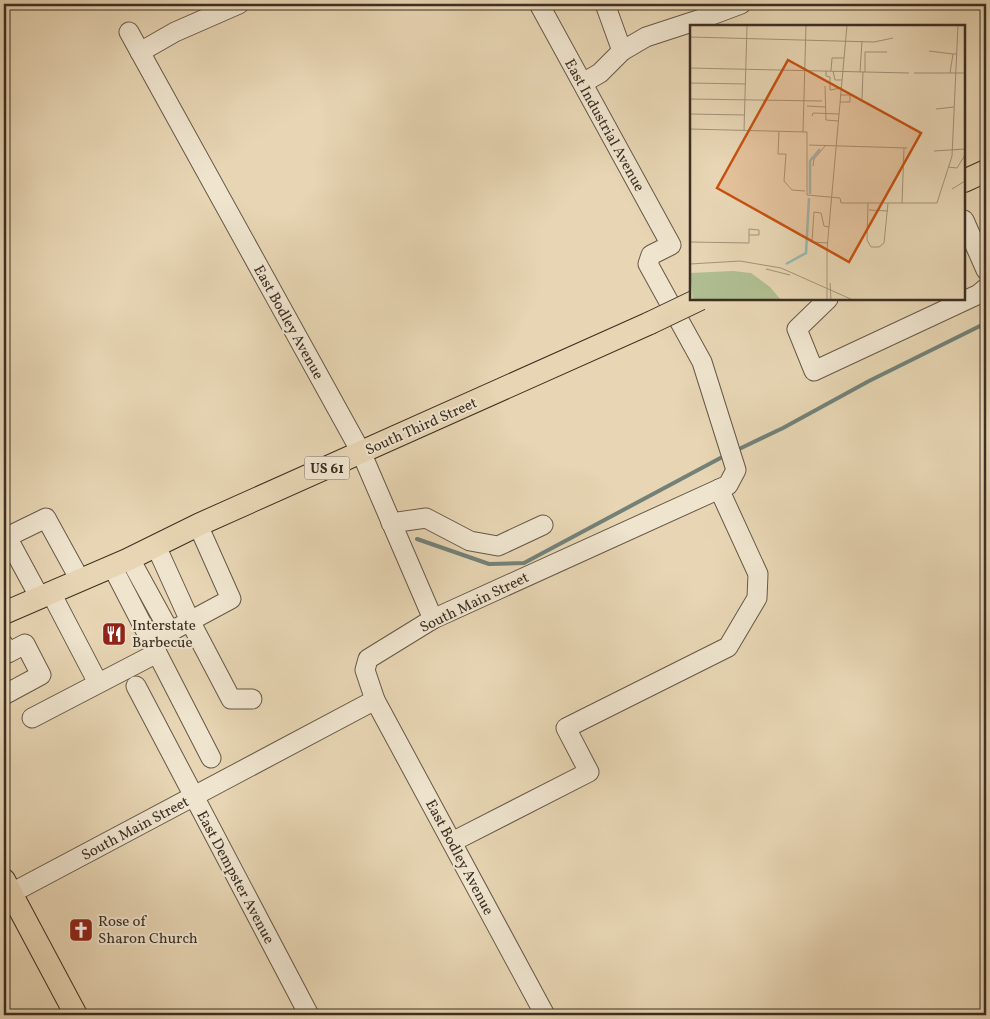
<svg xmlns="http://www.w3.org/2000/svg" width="990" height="1019" font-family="Vollkorn,serif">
	<rect width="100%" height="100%" fill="#e7d5b3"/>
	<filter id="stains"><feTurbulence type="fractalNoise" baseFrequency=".004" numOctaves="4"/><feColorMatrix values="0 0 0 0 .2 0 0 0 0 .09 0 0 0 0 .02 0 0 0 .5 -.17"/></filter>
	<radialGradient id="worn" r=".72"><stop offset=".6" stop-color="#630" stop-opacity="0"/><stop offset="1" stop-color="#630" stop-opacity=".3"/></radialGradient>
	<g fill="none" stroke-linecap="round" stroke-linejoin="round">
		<!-- stream -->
		<g stroke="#738178" stroke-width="4">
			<path d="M 737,450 L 783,428 L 869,381 L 986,323"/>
			<path d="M 417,539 L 489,564 L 524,563 L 726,455"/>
		</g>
		<defs>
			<g id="minor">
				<path d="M 539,4 L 671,245 L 651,255 L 648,264 L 702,362 L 736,470 L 728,485 L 433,619 L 368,659 L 365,670 L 375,700 L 545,1015"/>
				<path d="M 605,4 L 622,51"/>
				<path d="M 129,32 L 361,452 L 433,619"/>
				<path d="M 140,52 L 175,32 L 239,4"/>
				<path d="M 583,83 L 600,73 L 622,51 L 646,37 L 701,19 L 741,4"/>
				<path d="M 964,220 L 986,270"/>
				<path d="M 828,299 L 797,329 L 814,371 L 979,294 L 986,288"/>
				<path d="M 391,523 L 426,518 L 470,541 L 498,546 L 543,525"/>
				<path d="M 156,546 L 190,621 L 231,699 L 252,699"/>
				<path d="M 130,559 L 170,632"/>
				<path d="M 51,593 L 98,683"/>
				<path d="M 40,598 L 7,537 L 46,518 L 80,580"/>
				<path d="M 151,642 L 231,599 L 198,525"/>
				<path d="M 4,645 L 8,653 L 25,644 L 41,675 L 4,695"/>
				<path d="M 157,653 L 211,758"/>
				<path d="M 136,686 L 309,1015"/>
				<path d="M 32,718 L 157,653 L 112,566"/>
				<path d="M 452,842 L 589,772 L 566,728 L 728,647 L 757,598 L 758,574 L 719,489"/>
				<path d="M 4,897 L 375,700"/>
			</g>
			<g id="major">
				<path d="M 964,181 L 986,171"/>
				<path d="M 4,613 L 127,560 L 198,525 L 650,323"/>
				<path d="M 4,880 L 76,1015"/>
			</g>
		</defs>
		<!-- minor casing -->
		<use href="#minor" stroke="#675847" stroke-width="21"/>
		<!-- major casing -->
		<use href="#major" stroke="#3c2f23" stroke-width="24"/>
		<!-- minor -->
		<use href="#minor" stroke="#efe4ce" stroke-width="19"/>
		<!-- major -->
		<use href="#major" stroke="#e7d5b3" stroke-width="22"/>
		<defs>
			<path id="major-bridge" d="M 650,323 L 700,299"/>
		</defs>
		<!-- major-bridge casing -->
		<use href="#major-bridge" stroke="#3c2f23" stroke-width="24" stroke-linecap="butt"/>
		<!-- major-bridge -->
		<use href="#major-bridge" stroke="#e7d5b3" stroke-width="22"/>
	</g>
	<!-- icons -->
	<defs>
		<symbol id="restaurant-square" viewBox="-11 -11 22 22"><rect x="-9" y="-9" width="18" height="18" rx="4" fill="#8f2418" stroke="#efe4ce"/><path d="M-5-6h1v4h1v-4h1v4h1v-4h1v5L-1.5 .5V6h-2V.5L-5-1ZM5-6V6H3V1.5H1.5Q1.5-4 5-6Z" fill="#fff"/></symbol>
		<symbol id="church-square" viewBox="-11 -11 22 22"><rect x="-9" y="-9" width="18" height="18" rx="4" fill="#8f2418" stroke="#efe4ce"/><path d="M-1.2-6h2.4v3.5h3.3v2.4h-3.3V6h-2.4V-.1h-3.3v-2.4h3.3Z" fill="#fff"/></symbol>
	</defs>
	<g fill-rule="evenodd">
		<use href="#restaurant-square" x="100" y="620" width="28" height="28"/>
		<use href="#church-square" x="67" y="916" width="28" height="28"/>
	</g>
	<g text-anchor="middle" stroke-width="4" stroke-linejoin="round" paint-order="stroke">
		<!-- shield labels -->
		<rect fill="#efe4ce" stroke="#726556" stroke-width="1" x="304.5" y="456.5" width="45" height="23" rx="4"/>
		<g font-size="14" font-weight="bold" fill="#3c2f23">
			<text x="327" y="473">US 61</text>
		</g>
		<!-- street labels -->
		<g font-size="15" fill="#3c2f23" stroke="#efe4ce">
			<text transform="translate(605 125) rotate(61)" y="5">East Industrial Avenue</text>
			<text transform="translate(289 322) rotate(61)" y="5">East Bodley Avenue</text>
			<text transform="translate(421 426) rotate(-24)" y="5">South Third Street</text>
			<text transform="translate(474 602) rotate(-26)" y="5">South Main Street</text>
			<text transform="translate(135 828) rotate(-28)" y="5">South Main Street</text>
			<text transform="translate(460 857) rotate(62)" y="5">East Bodley Avenue</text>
			<text transform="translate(236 877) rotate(62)" y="5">East Dempster Avenue</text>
		</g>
		<!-- poi labels -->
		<g font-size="15" fill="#3c2f23" stroke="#efe4ce" text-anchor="start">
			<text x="132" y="630">Interstate<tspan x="132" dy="17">Barbecue</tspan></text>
			<text x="98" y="926">Rose of<tspan x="98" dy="17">Sharon Church</tspan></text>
		</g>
	</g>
	<!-- overview -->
	<g transform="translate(690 25)">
		<rect width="275" height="275" fill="#e7d5b3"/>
		<path d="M 43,246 L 61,248 L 80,262 L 91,275 L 3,275 L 0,248 Z" fill="#afbe91"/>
		<path fill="none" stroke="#97b8b1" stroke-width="2.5" d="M 120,169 L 120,136 L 130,124M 96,239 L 116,228 L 119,173"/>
		<path fill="none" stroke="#a39379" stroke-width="1" d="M 0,12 L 184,17 L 203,13M 239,26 L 263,29M 0,43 L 219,48M 136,46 L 136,51 L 140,52 L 140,65 L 151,63M 141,46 L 142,33 L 154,33M 143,46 L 145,55 L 152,55M 170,47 L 172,16M 175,47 L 175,27 L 197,27M 224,48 L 275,48M 260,48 L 263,29 L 267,29M 0,58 L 56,59M 135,61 L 136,95 L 148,96M 0,74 L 132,76M 172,74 L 173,47M 150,77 L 160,77 L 160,70 L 150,70M 117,81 L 135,82M 246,84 L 264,82M 0,89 L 55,90M 122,91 L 123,88 L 149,89M 0,104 L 117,107 L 117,170 L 150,173 L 151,178 L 247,178 L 262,131 L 268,0M 54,106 L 57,0M 89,106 L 88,129 L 96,129 L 94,156 L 102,165 L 115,166M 113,107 L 116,0M 119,120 L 217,123M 244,126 L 275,124M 123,141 L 124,134 L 135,121M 258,142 L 267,143 L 275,130M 262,164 L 275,156M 178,178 L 177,215 L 181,222 L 189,222 L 194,218 L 198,178M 212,178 L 214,123M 179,185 L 198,186M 0,217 L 59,218 L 59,204 L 69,205 L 69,210 L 59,210M 138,218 L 122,217 L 124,187 L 131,188 L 134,201 L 139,202M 0,239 L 50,236 L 91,243 L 163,275M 76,244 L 100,250M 140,258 L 141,275M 137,275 L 137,224 L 157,0"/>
		<path fill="#c65111" fill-opacity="0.15" stroke="#c65111" stroke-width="2.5" d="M 98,35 L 231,108 L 159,237 L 27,163 Z"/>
		<rect width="275" height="275" fill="none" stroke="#3c2f23" stroke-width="2.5"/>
	</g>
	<!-- margin -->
	<rect width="990" height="1019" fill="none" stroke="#e7d5b3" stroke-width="20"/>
	<rect x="5" y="5" width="980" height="1009" fill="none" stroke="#3c2f23" stroke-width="2.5"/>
	<rect x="10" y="10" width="970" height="999" fill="none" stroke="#3c2f23"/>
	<rect width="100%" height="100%" filter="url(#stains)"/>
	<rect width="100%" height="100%" fill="url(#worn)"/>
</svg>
